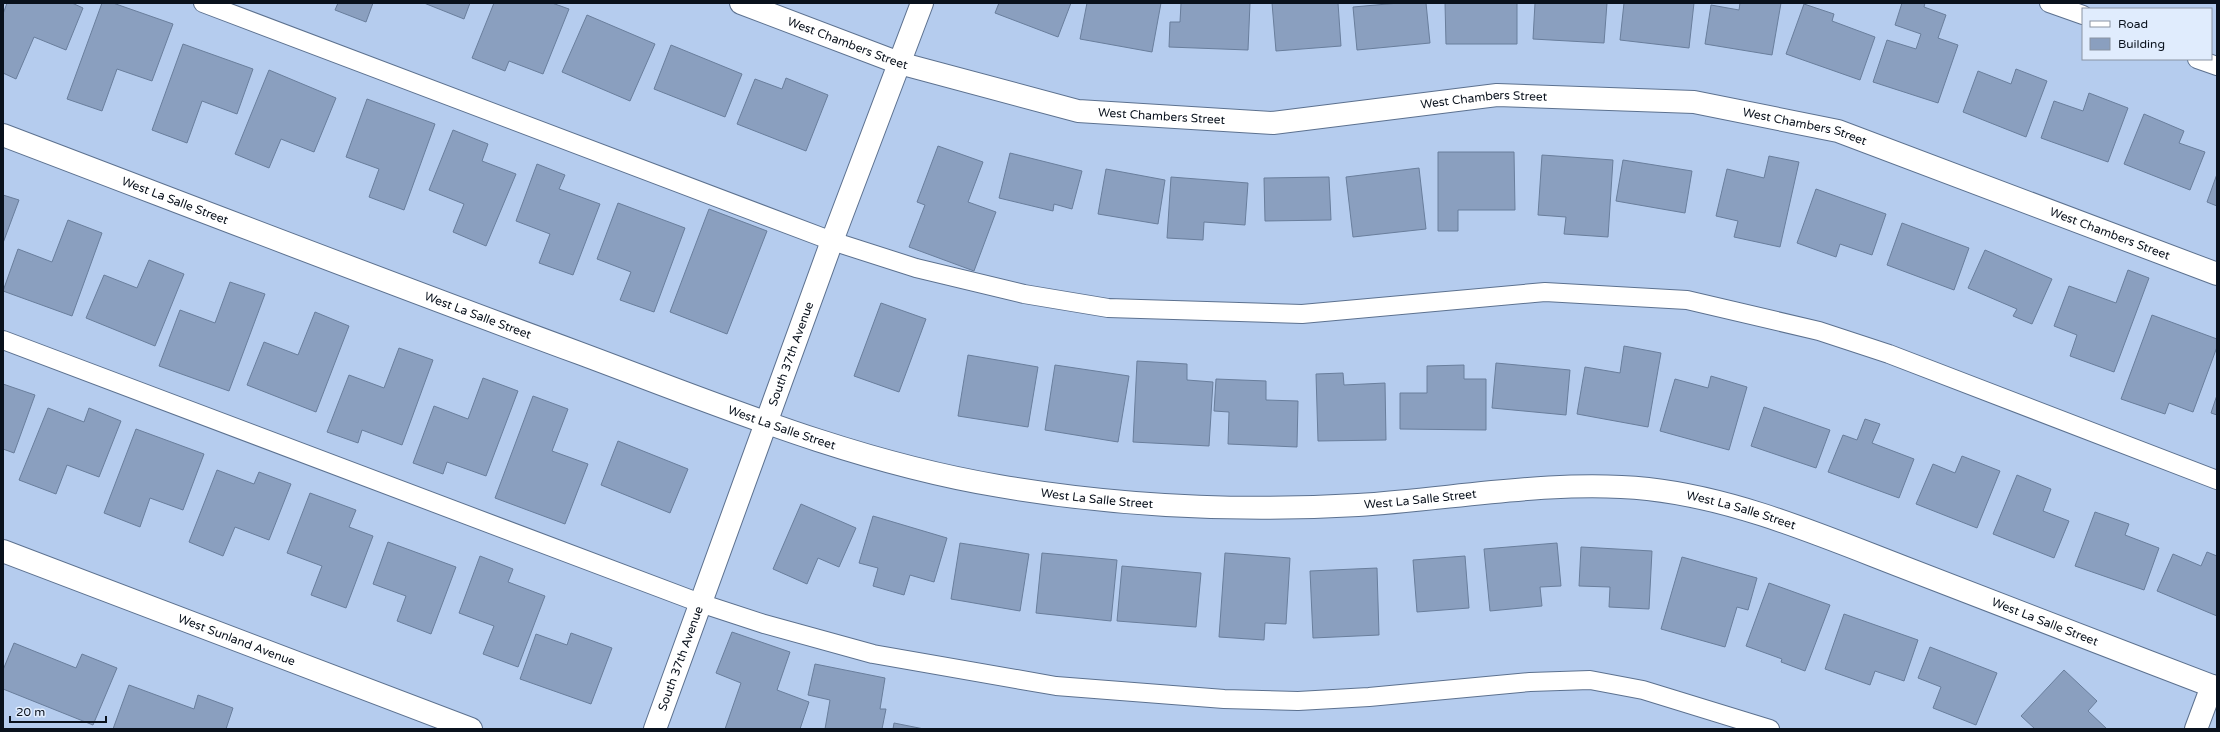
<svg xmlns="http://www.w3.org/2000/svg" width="2220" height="732" font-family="'Varela Round',sans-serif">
	<rect width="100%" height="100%" fill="#b5ccee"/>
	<!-- building -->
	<g fill="#8a9fbf" stroke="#697e9c">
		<path d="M 7,3 L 72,3 L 83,8 L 66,50 L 34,37 L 16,79 L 3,73 L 3,14 Z"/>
		<path d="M 102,3 L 113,3 L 173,24 L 152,81 L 117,69 L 102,111 L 67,99 Z"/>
		<path d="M 338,3 L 373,3 L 366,22 L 335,10 Z"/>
		<path d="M 424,3 L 470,3 L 464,19 Z"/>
		<path d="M 494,3 L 552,3 L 569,9 L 543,74 L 509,61 L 505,71 L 472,58 Z"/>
		<path d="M 999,3 L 1071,3 L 1058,37 L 995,13 Z"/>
		<path d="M 1087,3 L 1161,3 L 1152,52 L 1080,39 Z"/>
		<path d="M 1181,3 L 1250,3 L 1248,50 L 1169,47 L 1170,22 L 1180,22 Z"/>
		<path d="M 1272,3 L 1338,3 L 1341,46 L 1276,51 Z"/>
		<path d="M 1399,3 L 1426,3 L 1430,43 L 1357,50 L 1353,7 Z"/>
		<path d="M 1445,3 L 1517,3 L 1517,44 L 1446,44 Z"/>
		<path d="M 1535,3 L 1607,3 L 1604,43 L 1533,39 Z"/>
		<path d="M 1624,3 L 1694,3 L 1689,48 L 1620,40 Z"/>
		<path d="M 1740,3 L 1781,3 L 1772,55 L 1705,44 L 1711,5 L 1739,10 Z"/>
		<path d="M 1902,3 L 1925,3 L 1924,7 L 1946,15 L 1938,38 L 1958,45 L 1938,103 L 1873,82 L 1887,40 L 1916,49 L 1921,34 L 1895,25 Z"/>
		<path d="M 1804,4 L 1834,14 L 1832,21 L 1875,37 L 1860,80 L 1786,54 Z"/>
		<path d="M 587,15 L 655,44 L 630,101 L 562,72 Z"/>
		<path d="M 183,44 L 253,69 L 237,114 L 202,101 L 187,143 L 152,130 Z"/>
		<path d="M 671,45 L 742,74 L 725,117 L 654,89 Z"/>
		<path d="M 2016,69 L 2047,81 L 2026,137 L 1963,112 L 1978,71 L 2011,84 Z"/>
		<path d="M 269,70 L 336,98 L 314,152 L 281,139 L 269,168 L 235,154 Z"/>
		<path d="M 786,78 L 828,95 L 806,151 L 737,124 L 755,79 L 782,89 Z"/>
		<path d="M 2089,93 L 2128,108 L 2108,162 L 2041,138 L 2054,101 L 2083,111 Z"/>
		<path d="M 367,99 L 435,124 L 404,210 L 369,197 L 379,169 L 346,157 Z"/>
		<path d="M 2144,114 L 2184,131 L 2179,143 L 2205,152 L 2190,190 L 2124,164 Z"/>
		<path d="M 453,130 L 488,144 L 482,161 L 516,174 L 486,246 L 453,232 L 464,204 L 429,190 Z"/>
		<path d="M 938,146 L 983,162 L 968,202 L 996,212 L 974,271 L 909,247 L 925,205 L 917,202 Z"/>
		<path d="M 1438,152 L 1514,152 L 1515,210 L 1458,210 L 1458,231 L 1438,231 Z"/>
		<path d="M 1010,153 L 1082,171 L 1072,209 L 1054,204 L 1053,211 L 999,198 Z"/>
		<path d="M 1542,155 L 1613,160 L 1608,237 L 1564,234 L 1566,217 L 1538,215 Z"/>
		<path d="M 1769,156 L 1799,162 L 1780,247 L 1734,237 L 1738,221 L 1716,216 L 1727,169 L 1764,178 Z"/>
		<path d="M 1623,160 L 1692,171 L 1685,213 L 1616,201 Z"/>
		<path d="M 537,164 L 565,175 L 559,189 L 600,204 L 573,275 L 539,263 L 550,234 L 516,221 Z"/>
		<path d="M 1419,168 L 1426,229 L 1353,237 L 1346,177 Z"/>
		<path d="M 1106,169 L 1165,180 L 1158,224 L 1098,214 Z"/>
		<path d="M 2217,174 L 2217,206 L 2207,202 Z"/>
		<path d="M 1171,177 L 1248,183 L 1245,225 L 1204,222 L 1203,240 L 1167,238 Z"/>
		<path d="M 1329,177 L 1331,220 L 1265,221 L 1264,178 Z"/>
		<path d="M 1816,189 L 1886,214 L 1872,255 L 1840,244 L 1836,257 L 1797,243 Z"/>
		<path d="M 3,195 L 19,200 L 3,243 Z"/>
		<path d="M 618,203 L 685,228 L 654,312 L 620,300 L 631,272 L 597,259 Z"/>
		<path d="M 709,209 L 767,231 L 727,334 L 670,312 Z"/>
		<path d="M 68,220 L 102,233 L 72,316 L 3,291 L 18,249 L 52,262 Z"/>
		<path d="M 1902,223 L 1969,248 L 1954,290 L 1887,265 Z"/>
		<path d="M 1985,250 L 2052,279 L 2032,324 L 2013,316 L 2017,309 L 1968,288 Z"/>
		<path d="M 149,260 L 184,274 L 155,346 L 86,318 L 104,275 L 137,288 Z"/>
		<path d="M 2128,270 L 2149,278 L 2114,372 L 2070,356 L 2077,335 L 2054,326 L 2069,286 L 2116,303 Z"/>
		<path d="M 230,282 L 265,294 L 229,391 L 159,366 L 180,310 L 215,323 Z"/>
		<path d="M 881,303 L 926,319 L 899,392 L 854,376 Z"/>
		<path d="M 315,312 L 349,326 L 316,412 L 247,385 L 264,342 L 298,355 Z"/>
		<path d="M 2152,315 L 2217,339 L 2217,347 L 2193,412 L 2169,403 L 2165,414 L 2121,399 Z"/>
		<path d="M 1624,346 L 1661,353 L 1648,427 L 1577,414 L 1585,367 L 1620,373 Z"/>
		<path d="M 399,348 L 433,360 L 402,445 L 362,430 L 358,443 L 327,432 L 349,375 L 384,388 Z"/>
		<path d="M 968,355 L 1038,367 L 1028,427 L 958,416 Z"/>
		<path d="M 1137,361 L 1187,364 L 1187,380 L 1213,382 L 1209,446 L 1133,442 Z"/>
		<path d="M 1496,363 L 1570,370 L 1566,415 L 1492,408 Z"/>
		<path d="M 1055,365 L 1129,376 L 1118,442 L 1045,430 Z"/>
		<path d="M 1464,365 L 1464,379 L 1486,379 L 1486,430 L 1400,429 L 1400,393 L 1427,393 L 1427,366 Z"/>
		<path d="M 1343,373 L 1344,385 L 1385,383 L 1386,440 L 1318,441 L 1316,374 Z"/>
		<path d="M 1711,376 L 1747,387 L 1729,450 L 1660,431 L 1675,379 L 1708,388 Z"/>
		<path d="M 483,378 L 518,391 L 486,476 L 447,462 L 443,474 L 413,463 L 434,406 L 468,419 Z"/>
		<path d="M 1216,379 L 1266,381 L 1266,400 L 1298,401 L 1297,447 L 1228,444 L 1229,412 L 1214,411 Z"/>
		<path d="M 3,384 L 35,395 L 14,453 L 3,449 Z"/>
		<path d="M 2217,395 L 2217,415 L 2211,413 Z"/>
		<path d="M 533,396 L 568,409 L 552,451 L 588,464 L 565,524 L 495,498 Z"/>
		<path d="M 1764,407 L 1830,430 L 1816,468 L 1751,446 Z"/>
		<path d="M 48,408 L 84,422 L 89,408 L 121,421 L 99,477 L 67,465 L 56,494 L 19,480 Z"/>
		<path d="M 1865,419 L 1880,424 L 1872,443 L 1914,459 L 1899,498 L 1828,472 L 1843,435 L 1857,440 Z"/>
		<path d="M 136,429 L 204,454 L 183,510 L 150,498 L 140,527 L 104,513 Z"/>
		<path d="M 618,441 L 688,469 L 670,513 L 601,485 Z"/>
		<path d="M 1962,456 L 2000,471 L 1977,528 L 1916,504 L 1933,464 L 1955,473 Z"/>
		<path d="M 217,470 L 254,484 L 259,472 L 291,484 L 269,540 L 235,527 L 223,556 L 189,542 Z"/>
		<path d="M 2017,475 L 2051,489 L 2043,511 L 2069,521 L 2054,558 L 1993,534 Z"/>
		<path d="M 310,493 L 356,510 L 349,527 L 373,536 L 346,608 L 311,595 L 322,566 L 287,553 Z"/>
		<path d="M 801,504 L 856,528 L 839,567 L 818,558 L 807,584 L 773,569 Z"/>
		<path d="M 2095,512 L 2129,524 L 2125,535 L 2159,548 L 2144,590 L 2075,566 Z"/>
		<path d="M 873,516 L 947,538 L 934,582 L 910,575 L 904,595 L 873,586 L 878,568 L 859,563 Z"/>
		<path d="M 388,542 L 456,567 L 431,634 L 397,621 L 406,596 L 373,584 Z"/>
		<path d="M 960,543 L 1029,554 L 1020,611 L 951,599 Z"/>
		<path d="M 1557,543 L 1561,586 L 1540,587 L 1542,606 L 1490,611 L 1484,549 Z"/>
		<path d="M 1581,547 L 1652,551 L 1649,609 L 1609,607 L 1610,587 L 1579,586 Z"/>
		<path d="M 2207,552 L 2217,556 L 2217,616 L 2157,591 L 2173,554 L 2201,566 Z"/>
		<path d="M 1042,553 L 1117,560 L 1111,621 L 1036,613 Z"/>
		<path d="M 1225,553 L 1290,558 L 1286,624 L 1265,623 L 1264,640 L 1219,637 Z"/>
		<path d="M 480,556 L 513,569 L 508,582 L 545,596 L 518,667 L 483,654 L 494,626 L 459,613 Z"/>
		<path d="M 1465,556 L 1469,608 L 1417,612 L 1413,560 Z"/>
		<path d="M 1682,557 L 1757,578 L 1748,610 L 1737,607 L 1725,647 L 1661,629 Z"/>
		<path d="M 1122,566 L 1201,573 L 1196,627 L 1117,621 Z"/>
		<path d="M 1377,568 L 1379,635 L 1313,638 L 1310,571 Z"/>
		<path d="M 1769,583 L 1830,605 L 1805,671 L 1781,662 L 1782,659 L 1746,646 Z"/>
		<path d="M 1844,614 L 1918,640 L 1904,681 L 1875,671 L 1870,685 L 1825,669 Z"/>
		<path d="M 732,632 L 790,652 L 777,690 L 809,702 L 800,729 L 725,729 L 741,683 L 716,673 Z"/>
		<path d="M 571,633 L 612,648 L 591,704 L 520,679 L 536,634 L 567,645 Z"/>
		<path d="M 14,643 L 76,668 L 82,654 L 117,668 L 93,725 L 3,689 L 3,670 Z"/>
		<path d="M 1930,647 L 1997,673 L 1976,725 L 1933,708 L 1941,687 L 1918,678 Z"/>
		<path d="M 815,664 L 885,678 L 880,709 L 886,709 L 882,729 L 825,729 L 830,700 L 808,695 Z"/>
		<path d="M 2064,670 L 2097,701 L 2088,711 L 2107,729 L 2035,729 L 2021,716 Z"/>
		<path d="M 129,685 L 194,709 L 198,695 L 233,708 L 226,729 L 113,729 Z"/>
		<path d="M 894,723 L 924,729 L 893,729 Z"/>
	</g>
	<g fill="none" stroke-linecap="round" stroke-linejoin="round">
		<defs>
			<g id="lane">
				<path d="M 203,3 L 832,241 L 916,268 L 1024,294 L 1108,308 L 1302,314 L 1545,292 L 1687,300 L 1819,331 L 1889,354 L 2217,480"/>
				<path d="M 2049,3 L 2083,15"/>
				<path d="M 2197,59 L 2217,66"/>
				<path d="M 3,340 L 700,603 L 764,624 L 873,654 L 1056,686 L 1224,699 L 1298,701 L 1369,697 L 1530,682 L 1590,680 L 1643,690 L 1770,729"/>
			</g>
			<g id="street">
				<path id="s1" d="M 741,3 L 899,63 L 1078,111 L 1273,123 L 1497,95 L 1694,102 L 1838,131 L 2217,274"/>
				<path id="s2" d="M 3,135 C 195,208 386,282 579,353 C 716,404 854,462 999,486 C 1117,506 1238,512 1358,505 C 1453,499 1554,479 1648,489 C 1737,499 1820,535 1903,567 C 2007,607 2112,648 2217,688"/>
				<path id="s3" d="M 3,551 L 471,729"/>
				<path id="s4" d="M 655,729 L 832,241 L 922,3"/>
				<path d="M 2196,729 L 2212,686"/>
			</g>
		</defs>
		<!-- lane casing -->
		<use href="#lane" stroke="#5c718f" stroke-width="20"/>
		<!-- street casing -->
		<use href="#street" stroke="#5c718f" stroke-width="24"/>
		<!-- lane -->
		<use href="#lane" stroke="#fff" stroke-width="18"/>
		<!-- street -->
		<use href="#street" stroke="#fff" stroke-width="22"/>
	</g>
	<g text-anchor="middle" stroke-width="4" stroke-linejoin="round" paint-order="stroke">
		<!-- street labels -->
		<g font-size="12" fill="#09111c" stroke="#e0ecfd">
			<text dy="4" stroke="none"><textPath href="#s1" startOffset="114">West Chambers Street</textPath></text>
			<text dy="4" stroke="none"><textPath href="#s1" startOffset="762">West Chambers Street</textPath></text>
			<text dy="4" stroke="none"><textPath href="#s1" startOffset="438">West Chambers Street</textPath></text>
			<text dy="4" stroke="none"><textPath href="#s1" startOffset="1086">West Chambers Street</textPath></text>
			<text dy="4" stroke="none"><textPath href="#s2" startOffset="184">West La Salle Street</textPath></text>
			<text dy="4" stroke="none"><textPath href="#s1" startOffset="1410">West Chambers Street</textPath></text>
			<text dy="4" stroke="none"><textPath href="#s2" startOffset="508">West La Salle Street</textPath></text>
			<text dy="4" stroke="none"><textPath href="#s4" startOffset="399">South 37th Avenue</textPath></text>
			<text dy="4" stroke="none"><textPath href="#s2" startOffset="832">West La Salle Street</textPath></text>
			<text dy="4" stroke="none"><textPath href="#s2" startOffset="1156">West La Salle Street</textPath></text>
			<text dy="4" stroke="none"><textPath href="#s2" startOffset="1480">West La Salle Street</textPath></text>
			<text dy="4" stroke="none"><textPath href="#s2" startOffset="1804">West La Salle Street</textPath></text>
			<text dy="4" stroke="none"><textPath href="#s2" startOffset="2128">West La Salle Street</textPath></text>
			<text dy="4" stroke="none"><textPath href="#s3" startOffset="250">West Sunland Avenue</textPath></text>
			<text dy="4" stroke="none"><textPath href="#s4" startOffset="75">South 37th Avenue</textPath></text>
		</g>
	</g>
	<!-- border -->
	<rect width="2220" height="732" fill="none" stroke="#09111c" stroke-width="8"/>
	<!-- legend -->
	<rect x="2082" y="8" width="130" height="52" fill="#e0ecfd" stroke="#8a94a3"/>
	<rect x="2090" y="21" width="20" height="6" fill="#ffffff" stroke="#8a94a3"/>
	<text x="2118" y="28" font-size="12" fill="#09111c">Road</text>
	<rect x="2090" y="38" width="20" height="12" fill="#8a9fbf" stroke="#8a94a3"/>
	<text x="2118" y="48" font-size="12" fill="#09111c">Building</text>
	<!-- scale -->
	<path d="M10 716v6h96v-6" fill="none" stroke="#09111c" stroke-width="2"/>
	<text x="16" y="716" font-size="12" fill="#09111c" stroke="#e0ecfd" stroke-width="3" paint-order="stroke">20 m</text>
</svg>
